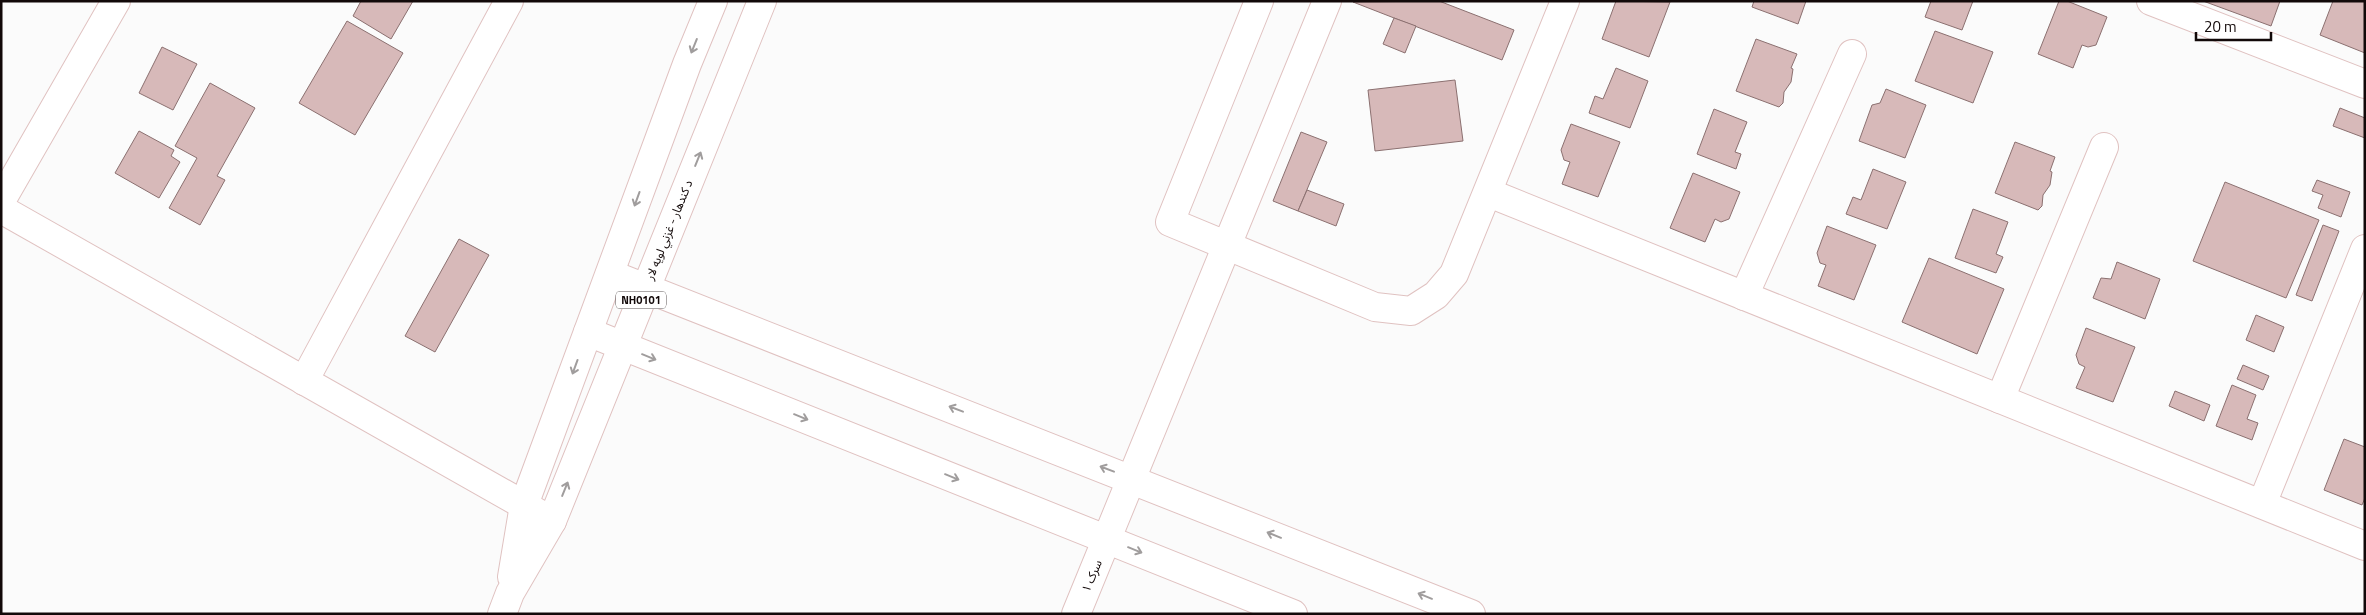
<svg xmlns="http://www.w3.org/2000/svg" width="2366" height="615" font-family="'Titillium Web','Noto Sans Arabic',sans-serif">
	<rect width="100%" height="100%" fill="#fbfbfb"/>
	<!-- building -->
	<g fill="#d7b9b9" stroke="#8b7070">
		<path d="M 361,1 L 413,1 L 391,39 L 353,16 Z"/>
		<path d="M 1439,1 L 1514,30 L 1502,60 L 1353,2 Z"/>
		<path d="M 1616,1 L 1670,2 L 1649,57 L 1602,39 Z"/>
		<path d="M 1754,1 L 1806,1 L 1798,24 L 1752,7 Z"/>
		<path d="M 1931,1 L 1973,1 L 1962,30 L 1925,17 Z"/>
		<path d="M 2059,1 L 2067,1 L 2107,17 L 2096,45 L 2088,47 L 2082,45 L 2073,68 L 2038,54 Z"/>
		<path d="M 2203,1 L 2280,1 L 2271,26 Z"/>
		<path d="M 2333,1 L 2365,1 L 2365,53 L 2320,35 Z"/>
		<path d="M 1394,18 L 1416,26 L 1405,53 L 1383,44 Z"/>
		<path d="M 347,21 L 403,53 L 355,135 L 299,103 Z"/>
		<path d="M 1935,31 L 1993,52 L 1973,103 L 1915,81 Z"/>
		<path d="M 1756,39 L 1797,54 L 1791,68 L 1793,69 L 1791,82 L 1784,92 L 1783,103 L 1779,107 L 1736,91 Z"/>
		<path d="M 162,47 L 197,64 L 173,110 L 139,93 Z"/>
		<path d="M 1616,68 L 1648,81 L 1630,128 L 1589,113 L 1595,96 L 1603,99 Z"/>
		<path d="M 1455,80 L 1463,141 L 1375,151 L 1368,90 Z"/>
		<path d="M 210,83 L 255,108 L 217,176 L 225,180 L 200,225 L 169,208 L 197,158 L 175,146 Z"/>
		<path d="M 1886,89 L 1926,105 L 1905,158 L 1859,141 L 1872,105 L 1880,103 Z"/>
		<path d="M 2340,108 L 2365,118 L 2365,138 L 2333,126 Z"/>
		<path d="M 1714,109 L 1747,122 L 1735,152 L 1741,154 L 1736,169 L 1697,154 Z"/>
		<path d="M 1571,124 L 1620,142 L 1598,197 L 1562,184 L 1570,162 L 1564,160 L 1561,150 Z"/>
		<path d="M 139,131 L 174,150 L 171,156 L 180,162 L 159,198 L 115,173 Z"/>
		<path d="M 1301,132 L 1327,142 L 1298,211 L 1273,201 Z"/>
		<path d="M 2015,142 L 2055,157 L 2050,171 L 2052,172 L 2050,185 L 2043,195 L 2042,206 L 2038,210 L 1995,193 Z"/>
		<path d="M 1873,169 L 1906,182 L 1887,229 L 1846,214 L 1853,197 L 1861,200 Z"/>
		<path d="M 1693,173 L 1740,192 L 1729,219 L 1721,222 L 1715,219 L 1705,242 L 1670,228 Z"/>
		<path d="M 2317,180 L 2350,192 L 2341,217 L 2318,208 L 2323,195 L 2312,191 Z"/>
		<path d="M 2225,182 L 2319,220 L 2286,298 L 2193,261 Z"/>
		<path d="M 1307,190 L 1344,204 L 1336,226 L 1298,211 Z"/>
		<path d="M 1973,209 L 2008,222 L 1996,254 L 2003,257 L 1996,273 L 1955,258 Z"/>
		<path d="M 2323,225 L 2339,231 L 2312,301 L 2296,295 Z"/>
		<path d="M 1827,226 L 1876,245 L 1854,300 L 1818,286 L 1826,265 L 1820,263 L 1817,253 Z"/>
		<path d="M 459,239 L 489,255 L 435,352 L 405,336 Z"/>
		<path d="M 1929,258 L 2004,289 L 1977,354 L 1902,322 Z"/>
		<path d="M 2117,262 L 2160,279 L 2145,319 L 2093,298 L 2101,278 L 2111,279 Z"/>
		<path d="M 2256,315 L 2284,327 L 2274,352 L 2246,340 Z"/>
		<path d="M 2086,328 L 2135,347 L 2113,402 L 2076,388 L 2085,367 L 2079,364 L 2076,355 Z"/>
		<path d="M 2243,365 L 2269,376 L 2263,390 L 2237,379 Z"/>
		<path d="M 2232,385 L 2256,395 L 2247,419 L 2258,423 L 2252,440 L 2216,426 Z"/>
		<path d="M 2175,391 L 2210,405 L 2204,421 L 2169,406 Z"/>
		<path d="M 2344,439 L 2365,447 L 2365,498 L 2362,505 L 2324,490 Z"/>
	</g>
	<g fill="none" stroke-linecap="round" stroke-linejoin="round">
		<defs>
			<g id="minor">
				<path d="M 1259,1 L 1170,222 L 1375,307 L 1411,311 L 1436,295 L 1454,274 L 1565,1"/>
				<path d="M 2151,1 L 2365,84"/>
				<path d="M 1489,193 L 2365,546"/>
				<path d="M 1,201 L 116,1"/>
				<path d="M 1,209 L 552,521"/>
				<path d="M 610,274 L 1471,614"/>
				<path d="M 1744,296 L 1852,54"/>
				<path d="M 588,332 L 1293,614"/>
				<path d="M 304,381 L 509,1"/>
				<path d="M 2000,399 L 2104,147"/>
				<path d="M 2262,504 L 2365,249"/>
				<path d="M 1076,614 L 1327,1"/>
			</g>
			<g id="highway">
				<path d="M 512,577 L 524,505 L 687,64 L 713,1"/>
				<path d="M 502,614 L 510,593 L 552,521 L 762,1"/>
			</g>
		</defs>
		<!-- minor casing -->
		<use href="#minor" stroke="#e0c2c1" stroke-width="30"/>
		<!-- highway casing -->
		<use href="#highway" stroke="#e0c2c1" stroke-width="30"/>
		<!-- minor -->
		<use href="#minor" stroke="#fff" stroke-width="28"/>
		<!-- highway -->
		<use href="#highway" stroke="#fff" stroke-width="28"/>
	</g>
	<!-- one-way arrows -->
	<defs><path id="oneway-shaft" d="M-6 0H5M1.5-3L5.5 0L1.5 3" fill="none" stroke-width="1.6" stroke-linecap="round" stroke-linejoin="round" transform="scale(1.25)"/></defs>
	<g stroke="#a09d9d">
		<use href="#oneway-shaft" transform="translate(694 46) rotate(112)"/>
		<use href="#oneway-shaft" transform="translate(698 159) rotate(-68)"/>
		<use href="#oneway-shaft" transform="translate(637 199) rotate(110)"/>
		<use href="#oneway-shaft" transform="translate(649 357) rotate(22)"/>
		<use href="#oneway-shaft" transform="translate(575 367) rotate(110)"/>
		<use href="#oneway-shaft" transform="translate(956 409) rotate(-159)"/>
		<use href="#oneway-shaft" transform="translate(801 417) rotate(22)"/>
		<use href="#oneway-shaft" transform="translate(1107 469) rotate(-159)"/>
		<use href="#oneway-shaft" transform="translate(952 477) rotate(22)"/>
		<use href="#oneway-shaft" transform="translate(565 489) rotate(-68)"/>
		<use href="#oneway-shaft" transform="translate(1274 535) rotate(-158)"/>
		<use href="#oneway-shaft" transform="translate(1135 550) rotate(22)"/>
		<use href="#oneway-shaft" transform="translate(1425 596) rotate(-158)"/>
	</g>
	<g text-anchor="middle" stroke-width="4.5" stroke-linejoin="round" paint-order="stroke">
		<!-- shield labels -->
		<rect fill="#fff" stroke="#595353" stroke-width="1" x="616" y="291.5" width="50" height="17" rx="4"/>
		<g font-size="11" font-weight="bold" fill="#120909">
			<text x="641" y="304">NH0101</text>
		</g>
		<!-- street labels -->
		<g font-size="12" fill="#120909" stroke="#fff">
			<text transform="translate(669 230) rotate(-68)" y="4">د کندهار - غزني لويه لار</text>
			<text transform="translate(1092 576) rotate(-67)" y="4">سرک ۱</text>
		</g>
	</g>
	<!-- border -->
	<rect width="2366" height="615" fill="none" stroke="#120909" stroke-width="5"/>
	<!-- scale -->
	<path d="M2196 32v8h75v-8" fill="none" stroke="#120909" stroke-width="2.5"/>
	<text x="2204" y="32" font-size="15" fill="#120909" stroke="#ffffff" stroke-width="4" paint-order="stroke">20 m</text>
</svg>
